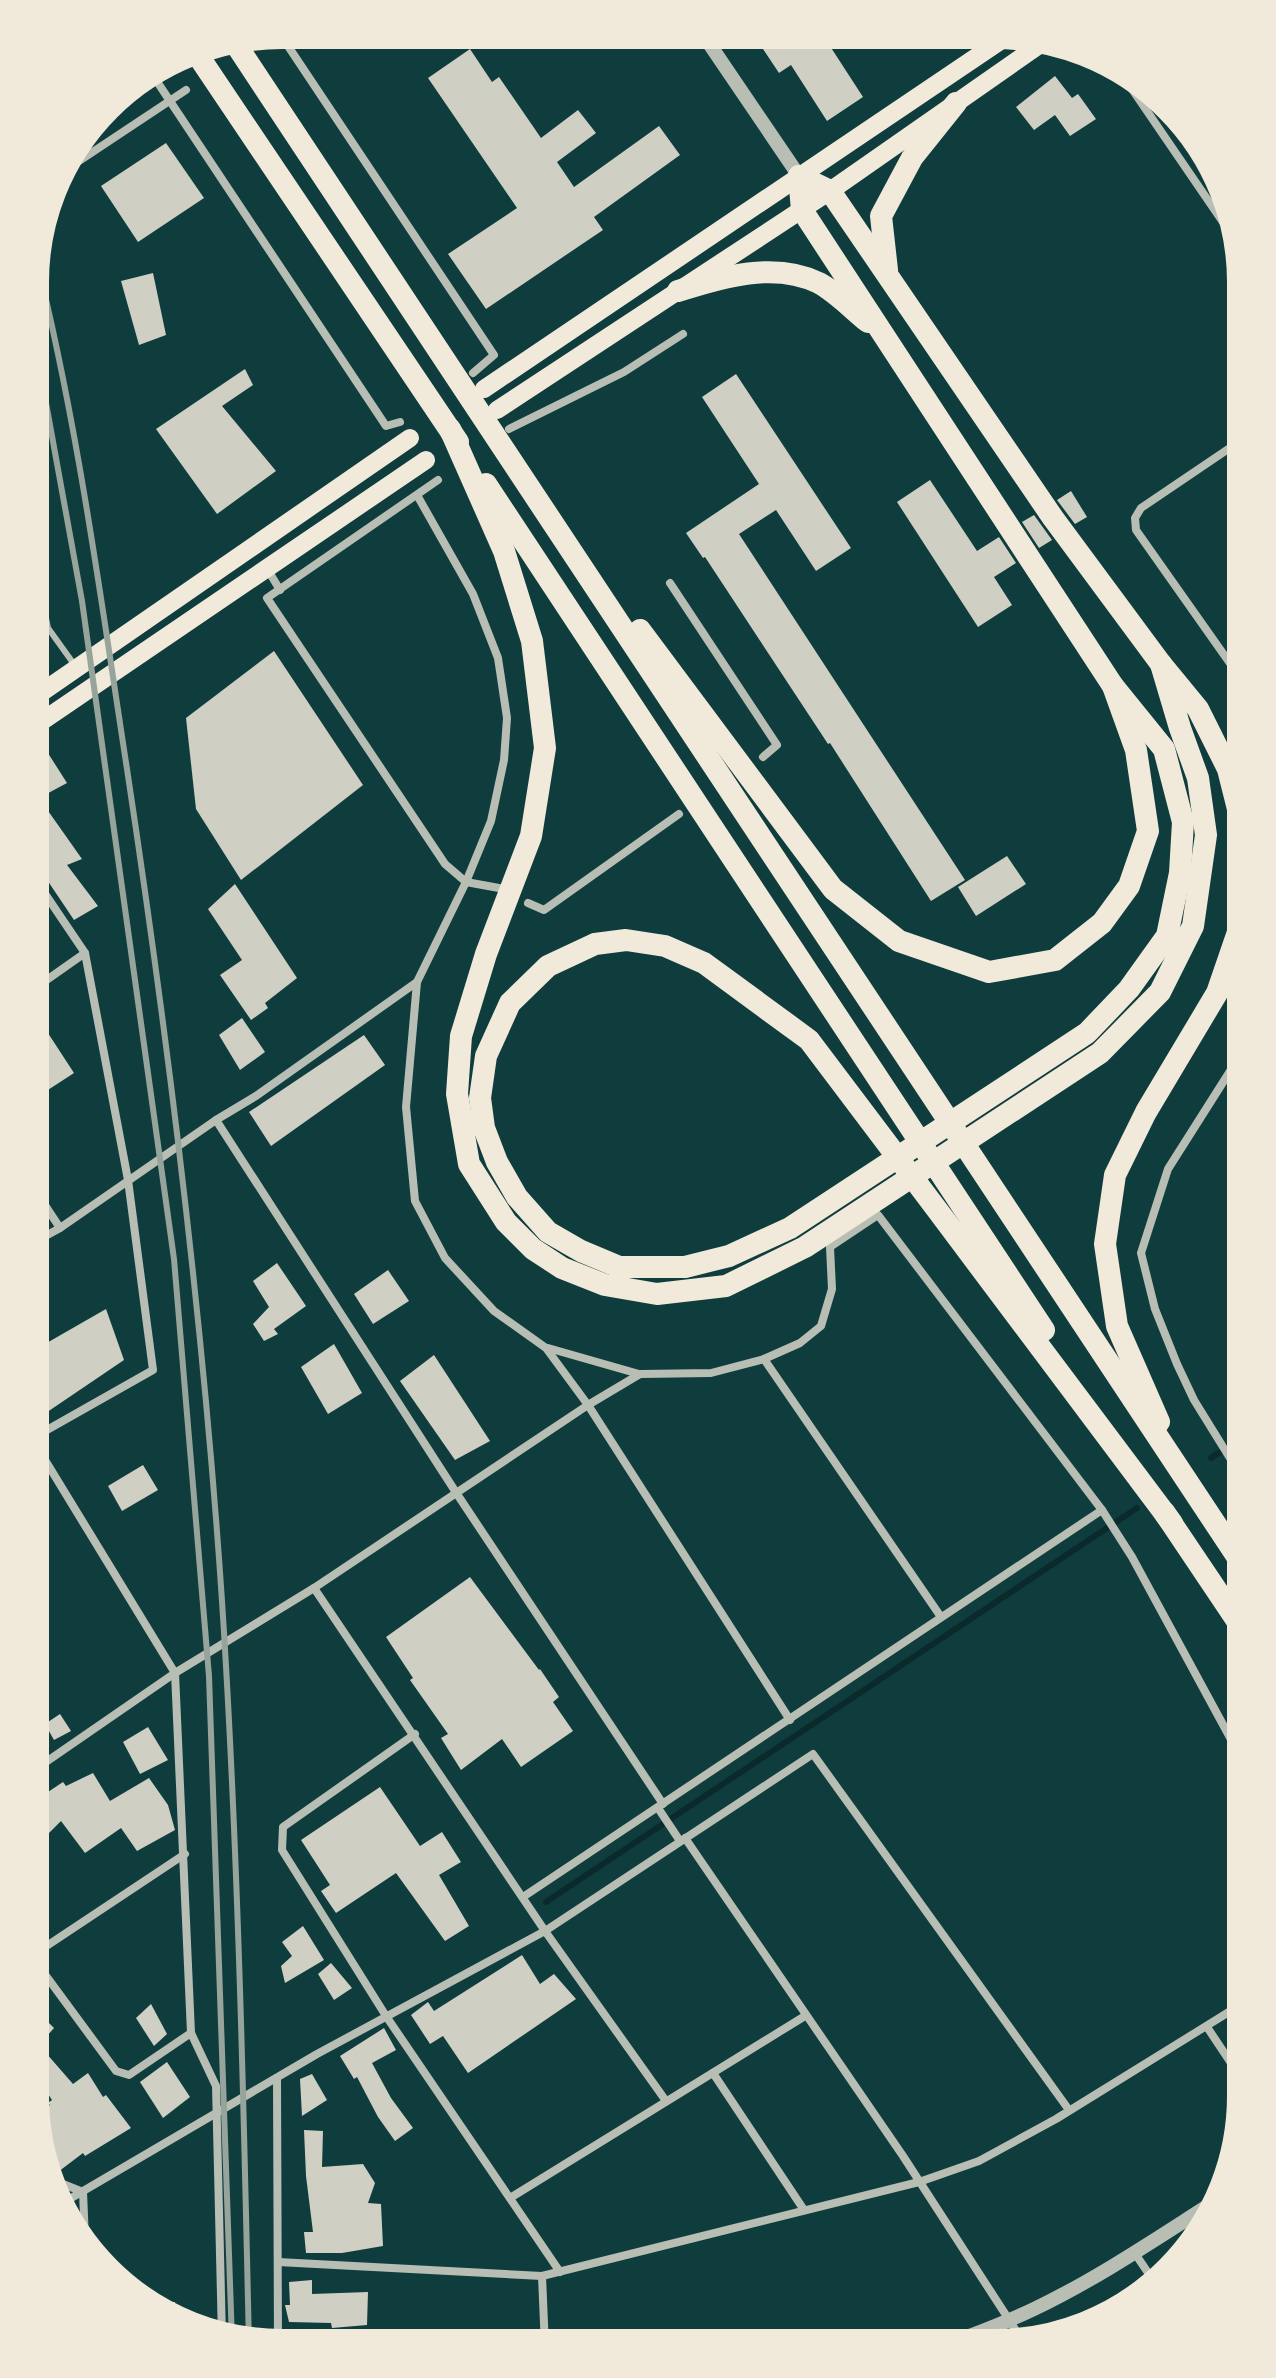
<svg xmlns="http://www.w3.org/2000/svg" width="1276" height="2378" font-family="Karla,sans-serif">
	<rect width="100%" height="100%" fill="#0f3d3e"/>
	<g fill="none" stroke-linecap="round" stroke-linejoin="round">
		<!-- stream -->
		<g stroke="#0a2a2b" stroke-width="6">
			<path d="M 1211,1458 L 1246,1435"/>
			<path d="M 546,1902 L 1137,1508"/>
		</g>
	</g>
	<!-- building -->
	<g fill="#cfcfc3">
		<path d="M 774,33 L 841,34 L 828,43 L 863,97 L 827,121 L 791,65 L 779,73 L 759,43 Z"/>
		<path d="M 470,49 L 492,82 L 499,77 L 541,138 L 578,110 L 596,133 L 557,162 L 574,187 L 659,126 L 680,155 L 594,217 L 603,230 L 486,309 L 448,254 L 517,208 L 428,78 Z"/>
		<path d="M 1055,76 L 1072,98 L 1078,94 L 1096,119 L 1070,136 L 1055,115 L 1034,130 L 1016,107 Z"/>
		<path d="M 166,143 L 204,198 L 138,242 L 101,186 Z"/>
		<path d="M 153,273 L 166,335 L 139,345 L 121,281 Z"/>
		<path d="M 245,369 L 253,385 L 222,406 L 276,471 L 217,514 L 156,429 Z"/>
		<path d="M 736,374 L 851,548 L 816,571 L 776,510 L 739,534 L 965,880 L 931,901 L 830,743 L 828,744 L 705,557 L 703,558 L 686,533 L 759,484 L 702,397 Z"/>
		<path d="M 930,480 L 977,551 L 999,537 L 1016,563 L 994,577 L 1012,605 L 978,627 L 897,502 Z"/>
		<path d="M 1071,491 L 1087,517 L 1075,524 L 1057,500 Z"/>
		<path d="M 1034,515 L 1052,540 L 1039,548 L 1022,522 Z"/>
		<path d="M 274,651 L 363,785 L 241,880 L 196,809 L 186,718 Z"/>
		<path d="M 46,750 L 67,783 L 39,798 L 82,859 L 67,865 L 98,906 L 74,920 L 31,856 L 32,759 Z"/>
		<path d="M 1007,856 L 1026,884 L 976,916 L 958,887 Z"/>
		<path d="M 235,884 L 297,978 L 265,1003 L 268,1008 L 251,1020 L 220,975 L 242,960 L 208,909 Z"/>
		<path d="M 31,1007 L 74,1073 L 31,1101 Z"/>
		<path d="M 242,1018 L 265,1052 L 240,1070 L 219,1035 Z"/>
		<path d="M 364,1035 L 385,1065 L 271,1146 L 249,1112 Z"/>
		<path d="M 277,1263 L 306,1306 L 274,1329 L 278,1334 L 264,1341 L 253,1324 L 269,1307 L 253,1281 Z"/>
		<path d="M 388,1270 L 409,1301 L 373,1324 L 354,1294 Z"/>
		<path d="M 106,1309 L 124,1360 L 31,1423 L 31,1352 Z"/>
		<path d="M 334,1344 L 362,1393 L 328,1414 L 301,1367 Z"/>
		<path d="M 434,1355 L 490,1441 L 455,1460 L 400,1381 Z"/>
		<path d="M 143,1465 L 158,1490 L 122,1511 L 108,1486 Z"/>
		<path d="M 470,1577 L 539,1670 L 540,1669 L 559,1697 L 553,1702 L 573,1731 L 521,1767 L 502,1739 L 461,1770 L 441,1738 L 448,1734 L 410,1680 L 413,1678 L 386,1637 Z"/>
		<path d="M 60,1714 L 71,1731 L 54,1740 L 45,1724 Z"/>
		<path d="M 148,1727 L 168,1760 L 140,1774 L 123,1742 Z"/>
		<path d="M 93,1773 L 110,1801 L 149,1778 L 168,1805 L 175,1830 L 137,1851 L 121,1828 L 85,1853 L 61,1821 L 39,1843 L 30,1829 L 30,1804 L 63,1782 L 66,1786 Z"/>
		<path d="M 380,1787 L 420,1846 L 442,1832 L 461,1862 L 439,1875 L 469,1926 L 445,1941 L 396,1873 L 336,1913 L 321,1891 L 330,1885 L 301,1840 Z"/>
		<path d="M 303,1926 L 324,1960 L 285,1983 L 281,1966 L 292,1956 L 282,1942 Z"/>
		<path d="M 522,1955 L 540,1984 L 554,1974 L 576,1999 L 468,2073 L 443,2036 L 430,2044 L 411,2015 L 428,2002 L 434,2011 Z"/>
		<path d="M 331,1963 L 352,1988 L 334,2000 L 318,1974 Z"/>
		<path d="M 30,2004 L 54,2028 L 39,2045 L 73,2084 L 88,2073 L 103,2097 L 106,2095 L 131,2128 L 85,2156 L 83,2153 L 58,2172 L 42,2150 L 33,2117 L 50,2105 L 48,2103 L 52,2100 L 30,2067 Z"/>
		<path d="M 151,2004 L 167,2034 L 154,2046 L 136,2018 Z"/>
		<path d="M 384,2028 L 396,2050 L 372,2063 L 391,2098 L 413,2128 L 395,2141 L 378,2117 L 357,2077 L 354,2079 L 340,2056 Z"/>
		<path d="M 167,2062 L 190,2097 L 163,2118 L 140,2082 Z"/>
		<path d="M 312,2074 L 327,2100 L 302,2116 L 300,2079 Z"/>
		<path d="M 304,2130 L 323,2131 L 322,2167 L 363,2164 L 375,2183 L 368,2203 L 381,2204 L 383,2246 L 342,2253 L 306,2253 L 304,2232 L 313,2232 L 306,2176 Z"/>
		<path d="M 312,2280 L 312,2294 L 368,2292 L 367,2325 L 332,2328 L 331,2323 L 289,2322 L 285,2305 L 290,2305 L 289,2282 Z"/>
		<path d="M 140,2302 L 175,2302 L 176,2324 L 171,2322 Z"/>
	</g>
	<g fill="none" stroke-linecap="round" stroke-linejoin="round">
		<!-- service -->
		<path stroke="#b8beb3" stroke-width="6" d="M 32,550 L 48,628 L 76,667"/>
		<!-- minor -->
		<g stroke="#b8beb3" stroke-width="8">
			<path d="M 278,31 L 494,355 L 473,373"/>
			<path d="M 251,44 L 267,33"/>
			<path d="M 150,71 L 386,426 L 400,422"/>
			<path d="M 1121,73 L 1240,247"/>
			<path d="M 58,175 L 186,90"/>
			<path d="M 509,429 L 624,372 L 683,334"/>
			<path d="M 438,480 L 267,598 L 445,864 L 466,882 L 499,888"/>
			<path d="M 417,495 L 473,594 L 498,658 L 507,718 L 504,760 L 491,821 L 466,882 L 417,982 L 406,1107 L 415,1201 L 445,1258 L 494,1311 L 546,1348 L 588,1405 L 790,1720"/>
			<path d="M 266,567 L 280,590"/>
			<path d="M 670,583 L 777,745 L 763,757"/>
			<path d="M 1246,686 L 1136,530 L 1135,518 L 1141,508 L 1246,437"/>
			<path d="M 528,903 L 544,910 L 679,814"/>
			<path d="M 31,991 L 85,953"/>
			<path d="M 216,1120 L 457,1494 L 663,1804"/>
			<path d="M 31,1184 L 60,1228"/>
			<path d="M 31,1244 L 60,1228 L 216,1120 L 256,1096 L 417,982"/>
			<path d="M 548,1348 L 639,1374"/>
			<path d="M 764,1359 L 941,1617"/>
			<path d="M 31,1437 L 175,1673 L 191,2033 L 216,2086 L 222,2338"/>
			<path d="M 31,1439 L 153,1370 L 128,1180 L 85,953 L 31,873"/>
			<path d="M 1246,1484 L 1194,1400 L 1177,1364 L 1155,1309 L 1141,1253 L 1168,1169 L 1246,1046"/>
			<path d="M 314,1588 L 545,1931 L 666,2101"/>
			<path d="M 415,1734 L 283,1827 L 282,1850 L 386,2016 L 560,2272"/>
			<path d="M 30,1773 L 175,1673 L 314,1588 L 588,1405 L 640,1374 L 711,1373 L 764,1359 L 800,1343 L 821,1326 L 832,1289 L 830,1247 L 878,1215 L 1102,1510 L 1132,1557 L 1246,1767"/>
			<path d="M 658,1808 L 680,1841"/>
			<path d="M 685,1838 L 903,2156 L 1024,2343"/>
			<path d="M 523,1897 L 1102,1510"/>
			<path d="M 30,1954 L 116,2071 L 129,2075 L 191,2033"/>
			<path d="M 30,1957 L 185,1854"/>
			<path d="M 1207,2027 L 1245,2084"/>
			<path d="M 713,2073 L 804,2210"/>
			<path d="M 277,2078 L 278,2346"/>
			<path d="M 43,2172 L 53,2180 L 83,2192"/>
			<path d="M 83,2192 L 85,2240"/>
			<path d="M 510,2198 L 805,2016"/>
			<path d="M 61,2204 L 317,2054 L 545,1931 L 813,1754 L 1069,2110"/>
			<path d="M 1134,2252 L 1157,2286"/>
			<path d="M 278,2262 L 542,2276 L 919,2182 L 979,2161 L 1056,2119 L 1245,2002"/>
			<path d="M 542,2276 L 545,2347"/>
		</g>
		<!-- tertiary -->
		<g stroke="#b8beb3" stroke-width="14">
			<path d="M 702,33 L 799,176"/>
			<path d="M 937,2348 C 970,2336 1003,2324 1034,2309 C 1101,2277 1163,2234 1225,2195"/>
		</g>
		<!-- primary -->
		<g stroke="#f1e9da" stroke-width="18">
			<path d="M 484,389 L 1009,35"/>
			<path d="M 497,410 L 830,191 L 1049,38"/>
			<path d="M 32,699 L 410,438"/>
			<path d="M 32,728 L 426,460"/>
		</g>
		<!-- motorway -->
		<g stroke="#f1e9da" stroke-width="22">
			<path d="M 233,40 L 1246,1570"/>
			<path d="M 193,48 L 458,442"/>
			<path d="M 799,176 L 830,191 L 1053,518 L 1161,664 L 1198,709 L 1228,769 L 1245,837 L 1246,873"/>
			<path d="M 887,270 L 881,216 L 912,158 L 956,103"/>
			<path d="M 678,291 C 722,277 775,261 819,283 C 836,292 853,310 868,322"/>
			<path d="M 450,429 L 504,551 L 532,641 L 545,748 L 531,836 L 486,954 L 461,1036 L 457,1094 L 469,1164 L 506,1222 L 533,1249 L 562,1268 L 605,1285 L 657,1294 L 726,1286 L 805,1247 L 1100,1053 L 1160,992 L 1193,926 L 1206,835 L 1198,778 L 1180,728 L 1161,664"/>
			<path d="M 486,484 L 1044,1330"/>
			<path d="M 640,630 L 833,889 L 899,941 L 989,972 L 1055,960 L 1102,923 L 1129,886 L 1148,831 L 1136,750 L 1113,686 L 802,210 L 799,176"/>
			<path d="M 1113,686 L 1164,749 L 1183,822 L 1180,873 L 1167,936 L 1129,989 L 1087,1033 L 790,1228 L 729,1256 L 685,1267 L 619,1267 L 581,1251 L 548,1232 L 517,1197 L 497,1162 L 484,1128 L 480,1098 L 486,1056 L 510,1003 L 548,966 L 595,944 L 626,940 L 665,946 L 704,963 L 809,1040 L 941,1215 L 1172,1523"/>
			<path d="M 1159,1422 L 1117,1326 L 1105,1244 L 1115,1175 L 1146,1112 L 1217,993 L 1239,929 L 1246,880"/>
			<path d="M 1164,1512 L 1246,1634"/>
		</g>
		<!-- rail -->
		<g stroke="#97a49c" stroke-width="6">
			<path d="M 33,246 C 77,418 100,594 127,769 C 172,1066 209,1366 226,1666 C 239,1892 244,2119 249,2346"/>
			<path d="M 32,326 L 82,601 L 174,1259 L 209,1676 L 232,2341"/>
		</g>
	</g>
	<!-- crop -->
	<path d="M0 0H1276V2378H0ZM282 44H994A238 238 0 0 1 1232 282V2096A238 238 0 0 1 994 2334H282A238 238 0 0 1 44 2096V282A238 238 0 0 1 282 44Z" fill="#f1e9da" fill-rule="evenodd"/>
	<path fill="none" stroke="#f1e9da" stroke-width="10" d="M282 44H994A238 238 0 0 1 1232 282V2096A238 238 0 0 1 994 2334H282A238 238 0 0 1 44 2096V282A238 238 0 0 1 282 44Z"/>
</svg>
